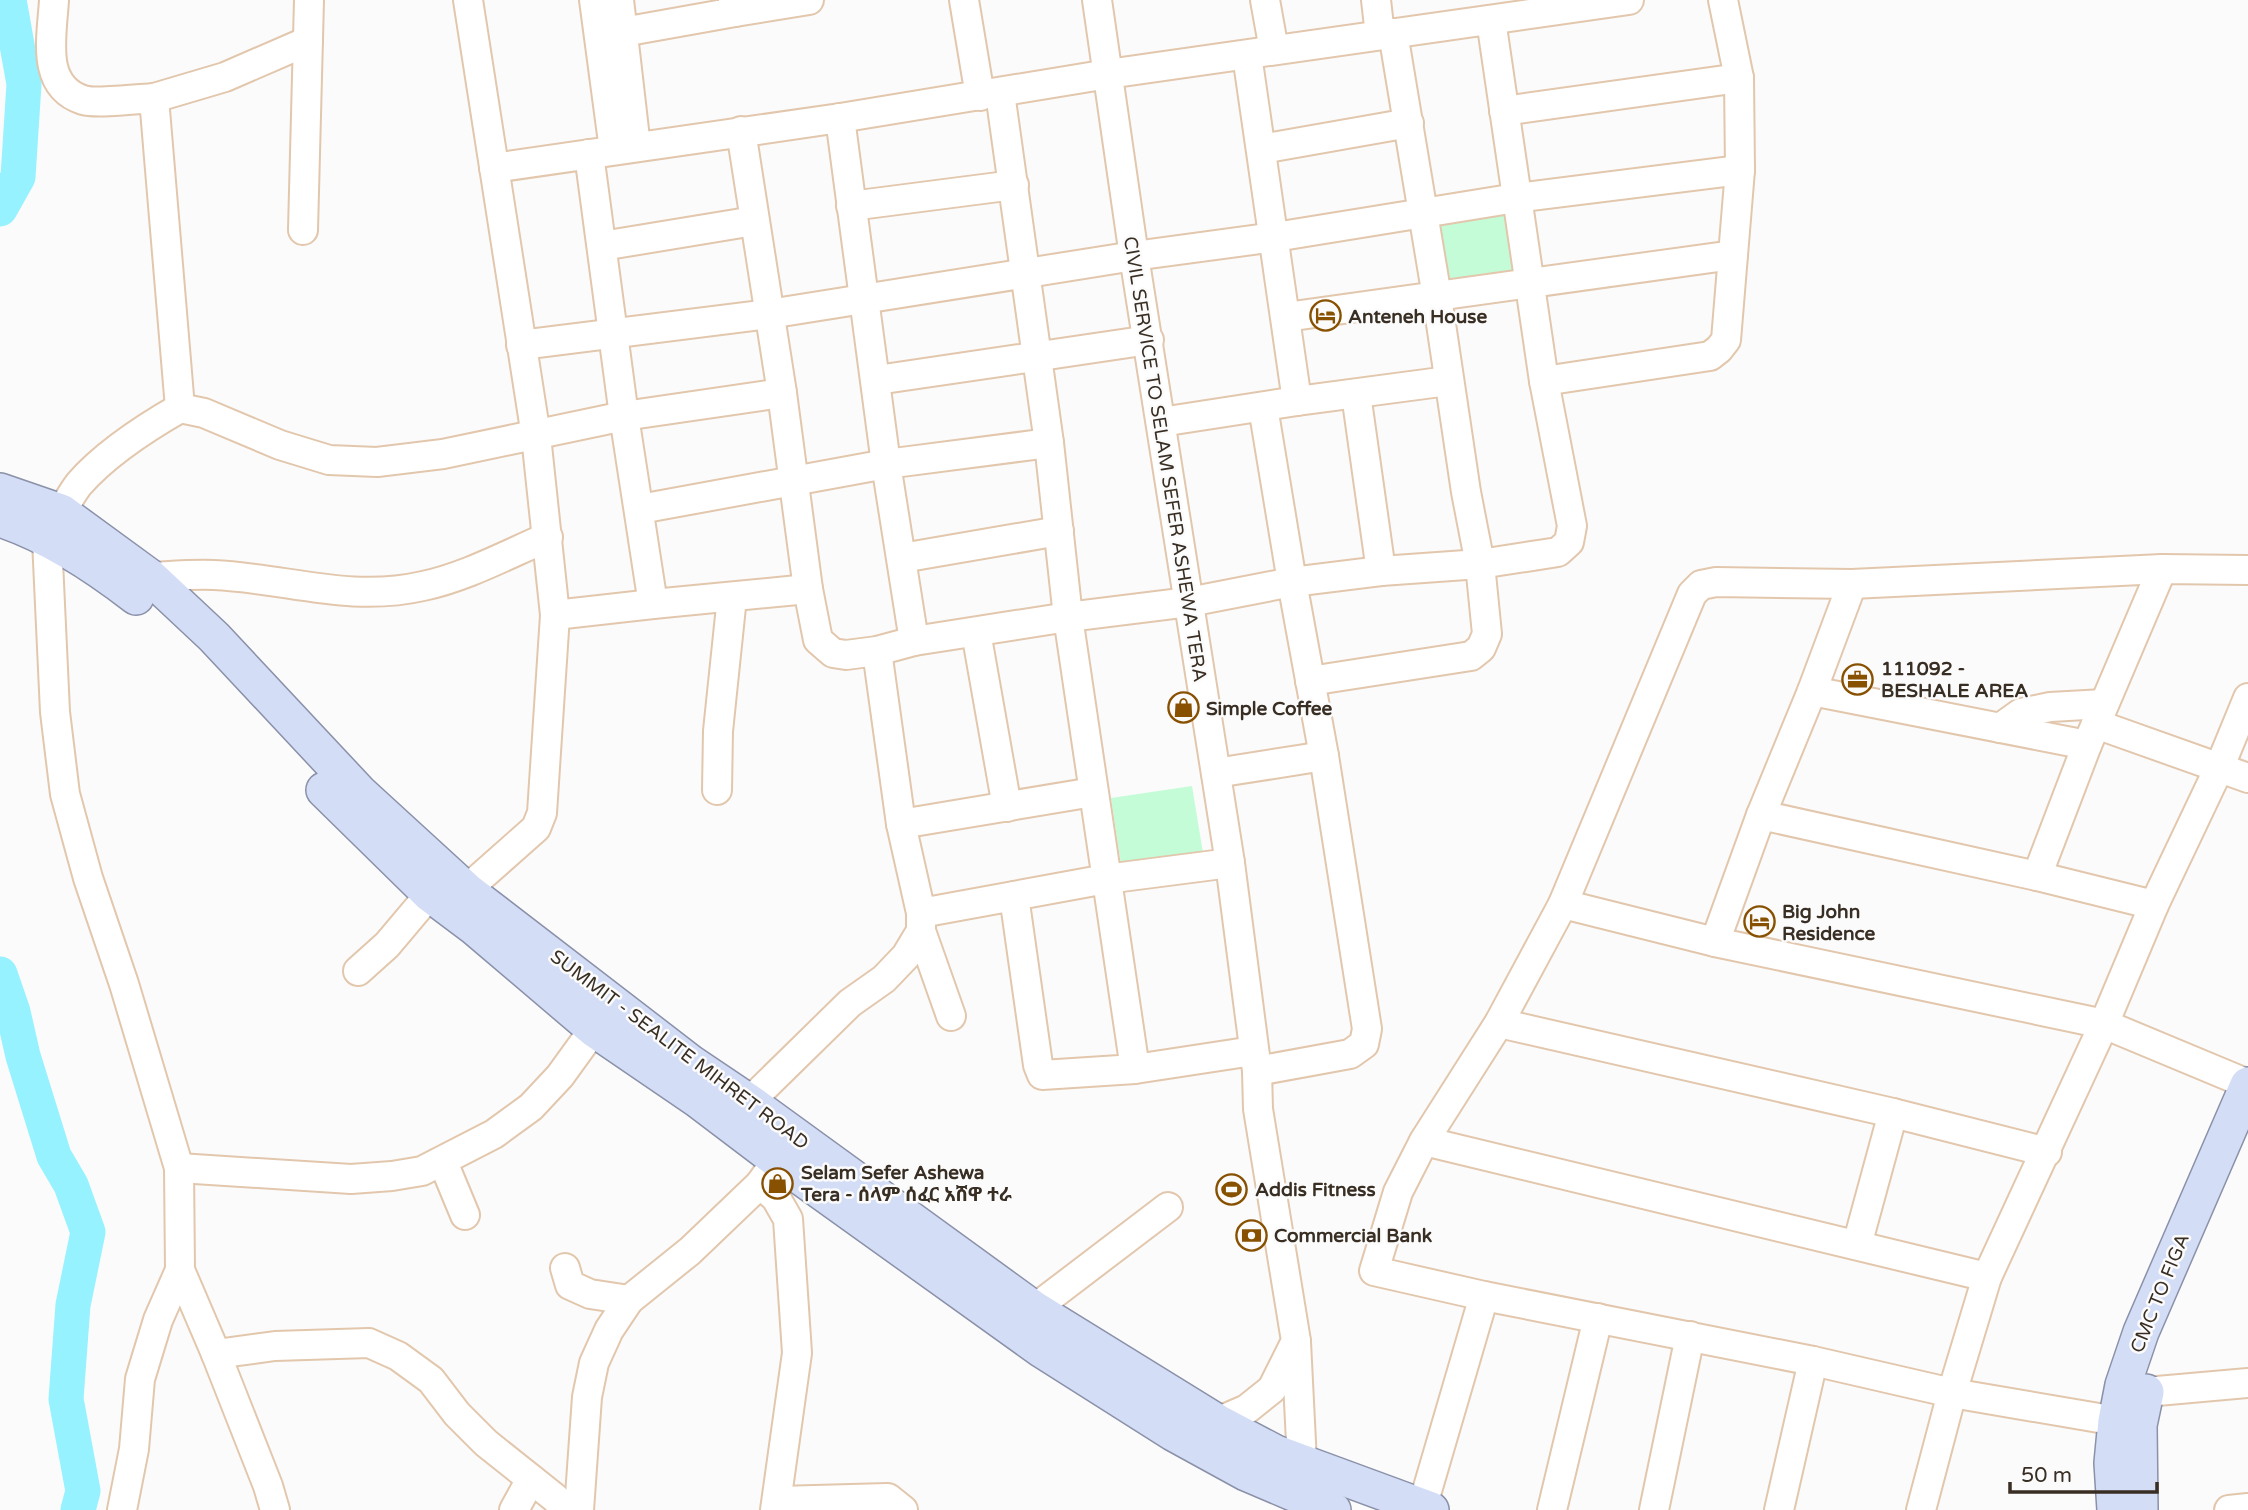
<svg xmlns="http://www.w3.org/2000/svg" width="2248" height="1510" font-family="'Varela Round','Noto Sans Ethiopic',sans-serif">
	<rect width="100%" height="100%" fill="#fbfbfb"/>
	<!-- green -->
	<g fill="#c4fcd8">
		<path d="M 1512,202 L 1526,278 L 1446,289 L 1437,216 Z"/>
		<path d="M 1192,786 L 1204,859 L 1122,871 L 1111,798 Z"/>
	</g>
	<g fill="none" stroke-linecap="round" stroke-linejoin="round">
		<!-- river -->
		<g stroke="#96f2fe" stroke-width="35">
			<path d="M 0,209 L 18,177 L 24,84 L 9,0"/>
			<path d="M 0,974 L 13,1012 L 23,1056 L 54,1156 L 71,1185 L 88,1232 L 73,1305 L 66,1399 L 83,1491 L 78,1510"/>
		</g>
		<defs>
			<g id="minor">
				<path d="M 54,0 C 52,36 40,86 83,100 C 96,104 138,99 154,98 L 180,408 C 145,428 106,453 79,484 C 72,493 67,503 61,512"/>
				<path d="M 594,0 L 614,150"/>
				<path d="M 619,0 L 636,147"/>
				<path d="M 964,0 L 980,96"/>
				<path d="M 1097,0 L 1134,256 L 1230,863 L 1257,1071 L 1258,1109 L 1296,1341 L 1272,1389 L 1247,1409 L 1217,1422"/>
				<path d="M 1265,0 L 1274,50"/>
				<path d="M 1376,0 L 1380,35"/>
				<path d="M 735,12 L 809,0"/>
				<path d="M 623,32 L 735,12 L 733,0"/>
				<path d="M 1247,55 L 1297,401"/>
				<path d="M 1000,93 L 1049,443 L 1068,617 L 1135,1069 L 1042,1075 L 1038,1065 L 1014,896"/>
				<path d="M 154,98 L 225,77 L 308,41"/>
				<path d="M 1504,111 L 1739,78 L 1723,0"/>
				<path d="M 840,118 L 886,464 L 914,641 L 1068,617 L 1189,602 L 1292,582 L 1381,571 L 1480,564 L 1558,552 L 1569,542 L 1572,526 L 1544,381 L 1491,20"/>
				<path d="M 741,131 L 782,393 L 808,589 L 818,640 L 833,653 L 846,655 L 877,651 L 914,641"/>
				<path d="M 1262,149 L 1409,123"/>
				<path d="M 589,154 L 624,416 L 653,604 L 808,589"/>
				<path d="M 494,168 L 840,118 L 1108,74 L 1629,0"/>
				<path d="M 851,206 L 1014,185"/>
				<path d="M 303,230 L 309,0"/>
				<path d="M 602,246 L 754,221"/>
				<path d="M 1286,317 L 1733,255"/>
				<path d="M 521,345 L 769,314 L 1134,256 L 1275,237 L 1516,198 L 1740,170"/>
				<path d="M 877,380 L 1149,340"/>
				<path d="M 1544,381 L 1710,356 L 1719,349 L 1726,340 L 1740,170 L 1739,78"/>
				<path d="M 1356,394 L 1381,571"/>
				<path d="M 180,408 L 204,413 L 280,445 L 329,460 L 377,462 L 443,454 L 624,416 L 782,393"/>
				<path d="M 1161,422 L 1297,401 L 1448,381"/>
				<path d="M 640,509 L 886,464 L 1049,443"/>
				<path d="M 47,540 L 55,712 L 65,794 L 88,878 L 124,984 L 179,1168 L 180,1270 L 216,1354 L 268,1486 L 275,1510"/>
				<path d="M 902,558 L 1059,531"/>
				<path d="M 150,577 C 171,576 193,574 214,575 C 286,578 349,603 423,586 C 466,577 508,554 548,537"/>
				<path d="M 555,615 L 653,604"/>
				<path d="M 976,632 L 1007,807"/>
				<path d="M 877,651 L 901,824 L 921,913 L 1106,879 L 1230,863"/>
				<path d="M 1310,681 L 1471,656 L 1481,648 L 1487,634 L 1480,564 L 1466,492 L 1437,297 L 1393,33"/>
				<path d="M 1812,691 L 1852,584"/>
				<path d="M 2096,724 L 2248,778"/>
				<path d="M 2000,728 L 2021,713 L 2050,707 L 2104,704"/>
				<path d="M 1216,773 L 1324,756"/>
				<path d="M 717,790 L 718,731 L 732,597"/>
				<path d="M 1761,815 L 2037,876 L 2154,905"/>
				<path d="M 901,824 L 1093,792"/>
				<path d="M 2037,876 L 2087,745 L 2162,569"/>
				<path d="M 466,890 L 536,828 L 542,813 L 555,615 L 536,436 L 468,0"/>
				<path d="M 1563,904 L 1715,942 L 2104,1024 L 2248,1084"/>
				<path d="M 921,931 L 951,1016"/>
				<path d="M 1715,942 L 1761,815 L 1812,691 L 2087,745"/>
				<path d="M 358,971 L 387,945 L 430,894"/>
				<path d="M 1499,1023 L 1893,1113 L 2047,1152"/>
				<path d="M 1135,1069 L 1253,1051"/>
				<path d="M 1257,1071 L 1350,1054 L 1364,1044 L 1367,1029 L 1324,756 L 1292,582 L 1263,407"/>
				<path d="M 749,1102 L 850,1003 L 884,979 L 906,956 L 921,931 L 921,913"/>
				<path d="M 1424,1141 L 1499,1023 L 1563,904 L 1692,594 L 1701,585 L 1716,582 L 1852,584 L 2162,569 L 2248,570"/>
				<path d="M 443,1162 L 465,1215"/>
				<path d="M 179,1168 L 351,1179 L 392,1176 L 422,1171 L 494,1134 L 531,1107 L 560,1076 L 594,1029"/>
				<path d="M 760,1184 L 776,1198 L 788,1219 L 797,1353 L 775,1510"/>
				<path d="M 1857,1245 L 1893,1113"/>
				<path d="M 565,1268 L 570,1285 L 590,1294 L 629,1300"/>
				<path d="M 1987,1277 L 1424,1141 L 1398,1192 L 1374,1271 L 1484,1296 L 1813,1361 L 1952,1393 L 2134,1424"/>
				<path d="M 1034,1309 L 1168,1207"/>
				<path d="M 1296,1342 L 1302,1462"/>
				<path d="M 216,1354 L 275,1346 L 369,1343 L 398,1356 L 431,1380 L 457,1414 L 486,1443 L 555,1498 L 566,1510"/>
				<path d="M 2126,1386 L 2146,1392 L 2248,1383"/>
				<path d="M 778,1501 L 888,1498 L 903,1510"/>
				<path d="M 1422,1508 L 1484,1296"/>
				<path d="M 122,1510 L 134,1449 L 140,1379 L 158,1320 L 180,1270"/>
				<path d="M 514,1510 L 531,1479"/>
				<path d="M 579,1510 L 587,1397 L 594,1363 L 609,1330 L 629,1300 L 690,1251 L 760,1184 L 777,1160"/>
				<path d="M 1552,1510 L 1598,1318"/>
				<path d="M 1654,1510 L 1690,1336"/>
				<path d="M 1779,1510 L 1813,1361"/>
				<path d="M 1921,1510 L 1952,1393 L 1987,1277 L 2104,1024 L 2154,905 L 2220,766 L 2248,698"/>
				<path d="M 2229,1510 L 2248,1508"/>
			</g>
			<g id="major">
				<path d="M 0,491 L 61,512 L 150,577 L 214,637 L 360,793 L 466,890 L 691,1063 L 749,1102 L 1034,1309 L 1217,1422 L 1276,1453 L 1431,1510"/>
				<path d="M 0,519 C 49,535 96,566 136,597"/>
				<path d="M 324,790 L 430,894 L 474,927 L 594,1029 L 698,1100 L 777,1160 L 1042,1350 L 1173,1433 L 1246,1473 L 1333,1510"/>
				<path d="M 2115,1510 L 2112,1463 L 2116,1421 L 2123,1385 L 2141,1332 L 2248,1085"/>
				<path d="M 2140,1510 L 2139,1425 L 2146,1392"/>
			</g>
		</defs>
		<!-- minor casing -->
		<use href="#minor" stroke="#e2c7ad" stroke-width="32"/>
		<!-- major casing -->
		<use href="#major" stroke="#8a91a8" stroke-width="38"/>
		<!-- minor -->
		<use href="#minor" stroke="#fff" stroke-width="28"/>
		<!-- major -->
		<use href="#major" stroke="#d3ddf6" stroke-width="35"/>
	</g>
	<!-- icons -->
	<defs>
		<symbol id="hotel-ring" viewBox="-11 -11 22 22"><circle r="9.5" fill="#fbfbfb" stroke="#885102" stroke-width="1.5"/><path d="M-6-4.5h1.5V1H6V5H4.5V3h-9V5H-6ZM-4 0a1.8 1.8 0 1 1 3.6 0ZM.5 0V-2.5h3Q6-2.5 6 0Z" fill="#885102"/></symbol>
		<symbol id="office-ring" viewBox="-11 -11 22 22"><circle r="9.5" fill="#fbfbfb" stroke="#885102" stroke-width="1.5"/><path d="M-6-3h4V-5.5h4V-3h4V5H-6ZM-1-4.5V-3h2v-1.5ZM-6 0V1H6V0Z" fill="#885102"/></symbol>
		<symbol id="shop-ring" viewBox="-11 -11 22 22"><circle r="9.5" fill="#fbfbfb" stroke="#885102" stroke-width="1.5"/><path d="M-5-2.5h2.3a2.7 3.5 0 0 1 5.4 0H5L5.5 6h-11ZM-1.5-2.5h3a1.5 2.3 0 0 0-3 0Z" fill="#885102"/></symbol>
		<symbol id="stadium-ring" viewBox="-11 -11 22 22"><circle r="9.5" fill="#fbfbfb" stroke="#885102" stroke-width="1.5"/><path d="M0-5a6.5 5 0 1 0 0 10a6.5 5 0 1 0 0-10ZM-3.5-1.8h7v3.6h-7Z" fill="#885102"/></symbol>
		<symbol id="bank-ring" viewBox="-11 -11 22 22"><circle r="9.5" fill="#fbfbfb" stroke="#885102" stroke-width="1.5"/><path d="M-6-4H6V4H-6ZM0-2.3a2.3 2.3 0 1 0 0 4.6a2.3 2.3 0 1 0 0-4.6Z" fill="#885102"/></symbol>
	</defs>
	<g fill-rule="evenodd">
		<use href="#hotel-ring" x="1308" y="298" width="35" height="35"/>
		<use href="#office-ring" x="1840" y="662" width="35" height="35"/>
		<use href="#shop-ring" x="1166" y="690" width="35" height="35"/>
		<use href="#hotel-ring" x="1742" y="904" width="35" height="35"/>
		<use href="#shop-ring" x="760" y="1166" width="35" height="35"/>
		<use href="#stadium-ring" x="1214" y="1172" width="35" height="35"/>
		<use href="#bank-ring" x="1234" y="1218" width="35" height="35"/>
	</g>
	<g text-anchor="middle" stroke-width="5" stroke-linejoin="round" paint-order="stroke">
		<!-- poi labels -->
		<g font-size="19" font-weight="bold" fill="#382e23" stroke="#fbfbfb" text-anchor="start">
			<text x="1348" y="323">Anteneh House</text>
			<text x="1881" y="675">111092 -<tspan x="1881" dy="22">BESHALE AREA</tspan></text>
			<text x="1206" y="715">Simple Coffee</text>
			<text x="1782" y="918">Big John<tspan x="1782" dy="22">Residence</tspan></text>
			<text x="801" y="1179">Selam Sefer Ashewa<tspan x="801" dy="22">Tera - ሰላም ሰፈር አሸዋ ተራ</tspan></text>
			<text x="1255" y="1196">Addis Fitness</text>
			<text x="1274" y="1242">Commercial Bank</text>
		</g>
		<!-- street labels -->
		<g font-size="19" fill="#382e23" stroke="#fbfbfb">
			<text transform="translate(1166 459) rotate(81)" y="7">CIVIL SERVICE TO SELAM SEFER ASHEWA TERA</text>
			<text transform="translate(680 1049) rotate(37)" y="7">SUMMIT - SEALITE MIHRET ROAD</text>
			<text transform="translate(2159 1293) rotate(-68)" y="7">CMC TO FIGA</text>
		</g>
	</g>
	<!-- scale -->
	<path d="M2010 1482v10h147v-10" fill="none" stroke="#382e23" stroke-width="3.5"/>
	<text x="2021" y="1482" font-size="21" fill="#382e23" stroke="#fbfbfb" stroke-width="5" paint-order="stroke">50 m</text>
</svg>
